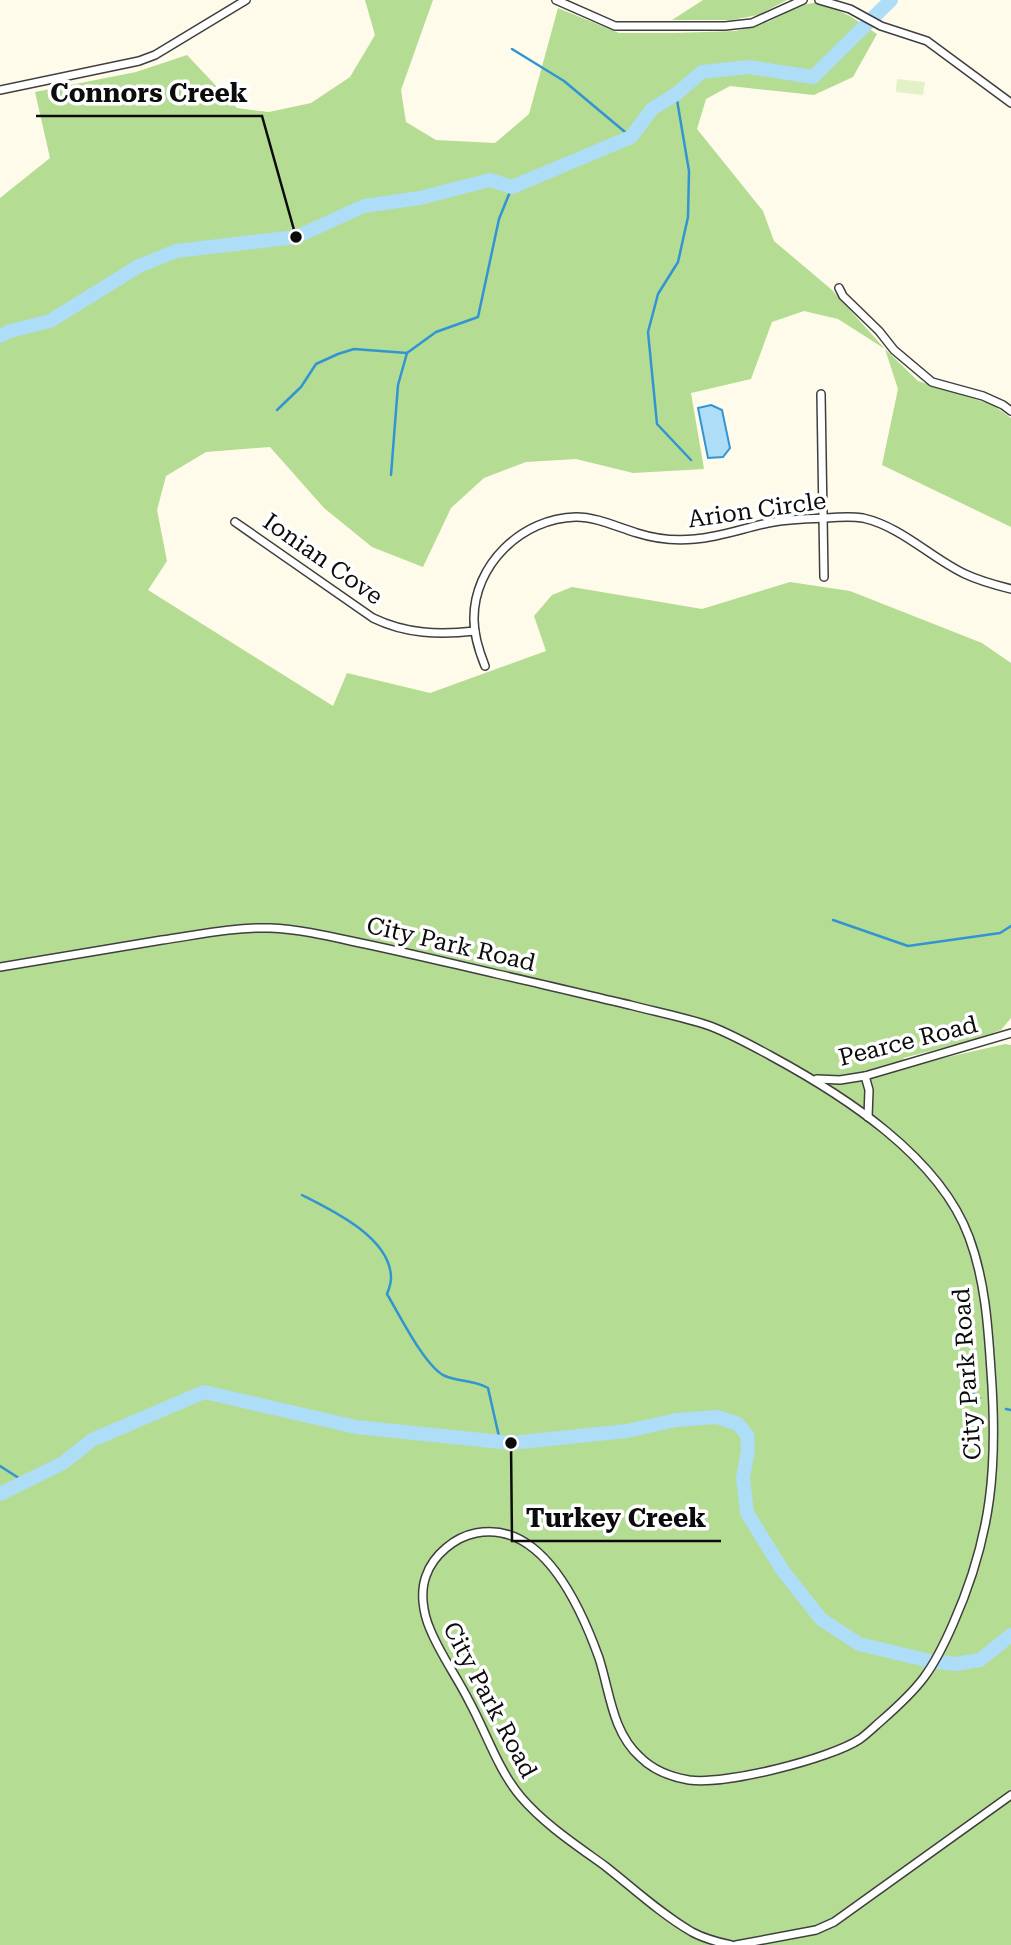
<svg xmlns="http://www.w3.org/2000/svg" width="1011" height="1945" font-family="'Roboto Serif',serif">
	<rect width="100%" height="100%" fill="#fffbeb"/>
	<!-- forest -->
	<g fill="#b4dc92">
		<path d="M 365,0 L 433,0 L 401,90 L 406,122 L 436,140 L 495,143 L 529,114 L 558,8 L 619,33 L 675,33 L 736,31 L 768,22 L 802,5 L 819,2 L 850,16 L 877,34 L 853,77 L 814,95 L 730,86 L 706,99 L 697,129 L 763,211 L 774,241 L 832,290 L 885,349 L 918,381 L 993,405 L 1011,418 L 1011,527 L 882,465 L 898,389 L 885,349 L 838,319 L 804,311 L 772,322 L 751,379 L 691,393 L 704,469 L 633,473 L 576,459 L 526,462 L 484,478 L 451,508 L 423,567 L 372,547 L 324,508 L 270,447 L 206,452 L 166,476 L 157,510 L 167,561 L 148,590 L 333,706 L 347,673 L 430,693 L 546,651 L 534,616 L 552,595 L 572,587 L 702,609 L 790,582 L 850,591 L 982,643 L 1011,663 L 1011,1018 L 1001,1030 L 970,1041 L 903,1058 L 913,1065 L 1005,1044 L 1011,1045 L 1011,1945 L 0,1945 L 0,198 L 50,158 L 35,92 L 136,72 L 187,55 L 237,108 L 269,112 L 311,103 L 350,77 L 375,35 Z"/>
		<path d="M 703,0 L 787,0 L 758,15 L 732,20 L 672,20 Z"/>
	</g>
	<!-- pitch -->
	<path fill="#e3f1c6" d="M 897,79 L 925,82 L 923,95 L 896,92 Z"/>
	<!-- water -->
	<path fill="#aeddf8" stroke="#3294d2" stroke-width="2" d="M 711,405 L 722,410 L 730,448 L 723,457 L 708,458 L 698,408 Z"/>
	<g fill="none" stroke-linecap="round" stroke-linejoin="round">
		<!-- stream -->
		<g stroke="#3294d2" stroke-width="2.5">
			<path d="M 512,49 L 564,81 L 631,137"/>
			<path d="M 676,94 L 689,171 L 688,217 L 678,262 L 658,294 L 648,332 L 657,424 L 691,460"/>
			<path d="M 277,410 L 301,387 L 316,364 L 338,354 L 354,349 L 407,353"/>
			<path d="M 391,475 L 398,385 L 407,353 L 436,332 L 478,317 L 499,219 L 512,187"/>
			<path d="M 833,920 L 908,946 L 1000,933 L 1011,926"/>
			<path d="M 302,1195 C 332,1210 391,1238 391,1278 C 391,1283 389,1289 387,1294 C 399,1314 425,1367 445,1376 C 459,1382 474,1380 488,1388 L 500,1441"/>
			<path d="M 962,1385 L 980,1398"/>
			<path d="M 1006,1409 L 1011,1410"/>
			<path d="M 0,1466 L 25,1482"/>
		</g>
		<!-- river -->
		<g stroke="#aeddf8" stroke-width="14">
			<path d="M 0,336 L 10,331 L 50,321 L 139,266 L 176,251 L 296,237 L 364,206 L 420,198 L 490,180 L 512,187 L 631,137 L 652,109 L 676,94 L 702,72 L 749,67 L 813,77 L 891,0"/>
			<path d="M 0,1494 L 63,1463 L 92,1440 L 204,1392 L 356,1427 L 511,1443 L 627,1431 L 676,1420 L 717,1417 L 738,1424 L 747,1435 L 748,1450 L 743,1478 L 747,1513 L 783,1571 L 821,1619 L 859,1644 L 930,1661 L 955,1664 L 980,1660 L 1011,1635"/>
		</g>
		<defs>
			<g id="street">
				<path d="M 556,0 L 615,26 L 725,26 L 752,23 L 803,0"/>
				<path d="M 819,0 L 850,9 L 881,26 L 927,41 L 1011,103"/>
				<path d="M 0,90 L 139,61 L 155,55 L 246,0"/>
				<path d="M 839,288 L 843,296 L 879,331 L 894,350 L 932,382 L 983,396 L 1003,405 L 1011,411"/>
				<path d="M 821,394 L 824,577"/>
				<path d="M 235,522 L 373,618 C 406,634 439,635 475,631"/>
				<path d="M 485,666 C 479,651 474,636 474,620 C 473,565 522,518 576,517 C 597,517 617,527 637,533 C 656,539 676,541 695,539 C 720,537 744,528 768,523 C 787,519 806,519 826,518 C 838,517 851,516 863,518 C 902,527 931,558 965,574 C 980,581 995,585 1011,589"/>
				<path d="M 0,967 C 54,958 108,949 162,940 C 197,935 234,927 270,928 C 297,929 324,935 351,941 C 400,951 449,963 497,974 C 542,984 586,995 630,1005 C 657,1012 684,1017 710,1026 C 731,1034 751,1045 771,1056 C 843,1095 939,1156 969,1237 C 985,1280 988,1325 991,1371 C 998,1466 992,1536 953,1624 C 932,1672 920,1687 881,1721 C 874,1727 867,1734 860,1739 C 830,1759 725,1785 689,1780 C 671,1777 653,1770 640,1757 C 612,1732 610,1692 599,1658 C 581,1608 543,1520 476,1533 C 455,1537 433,1555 426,1576 C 420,1592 423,1613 430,1629 C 440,1654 457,1677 469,1701 C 486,1732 498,1770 521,1797 C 544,1824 576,1845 605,1866 C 633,1888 661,1914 692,1932 C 705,1939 717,1942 731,1945"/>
				<path d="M 865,1076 L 869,1090 L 868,1117"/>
				<path d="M 817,1079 L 840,1080 L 865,1076 L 1011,1033"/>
				<path d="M 736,1945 L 816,1930 L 834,1922 L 1011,1795"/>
			</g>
		</defs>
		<!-- street casing -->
		<use href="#street" stroke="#3f3f3f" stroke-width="10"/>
		<!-- street -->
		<use href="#street" stroke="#fff" stroke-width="7"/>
	</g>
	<g text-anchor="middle" stroke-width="7" stroke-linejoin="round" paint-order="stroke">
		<!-- street labels -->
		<g font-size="24" fill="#0c0c0c" stroke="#fff">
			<text transform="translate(757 510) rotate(-8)" y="8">Arion Circle</text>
			<text transform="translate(323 559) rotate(35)" y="8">Ionian Cove</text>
			<text transform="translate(451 944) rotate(13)" y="8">City Park Road</text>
			<text transform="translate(908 1041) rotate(-14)" y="8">Pearce Road</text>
			<text transform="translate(967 1374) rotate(-94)" y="8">City Park Road</text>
			<text transform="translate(490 1700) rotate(62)" y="8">City Park Road</text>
		</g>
	</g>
	<!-- callouts -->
	<path fill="none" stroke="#0c0c0c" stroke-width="2.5" d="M296 237L262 116H36M511 1443L512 1541H721"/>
	<g fill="#0c0c0c" stroke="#fff" stroke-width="2.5">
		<circle cx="296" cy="237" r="7"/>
		<circle cx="511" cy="1443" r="7"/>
	</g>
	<g font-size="26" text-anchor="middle" font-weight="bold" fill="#0c0c0c" stroke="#fff" stroke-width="7" stroke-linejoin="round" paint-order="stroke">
		<text x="149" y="102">Connors Creek</text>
		<text x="616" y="1527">Turkey Creek</text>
	</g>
</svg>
